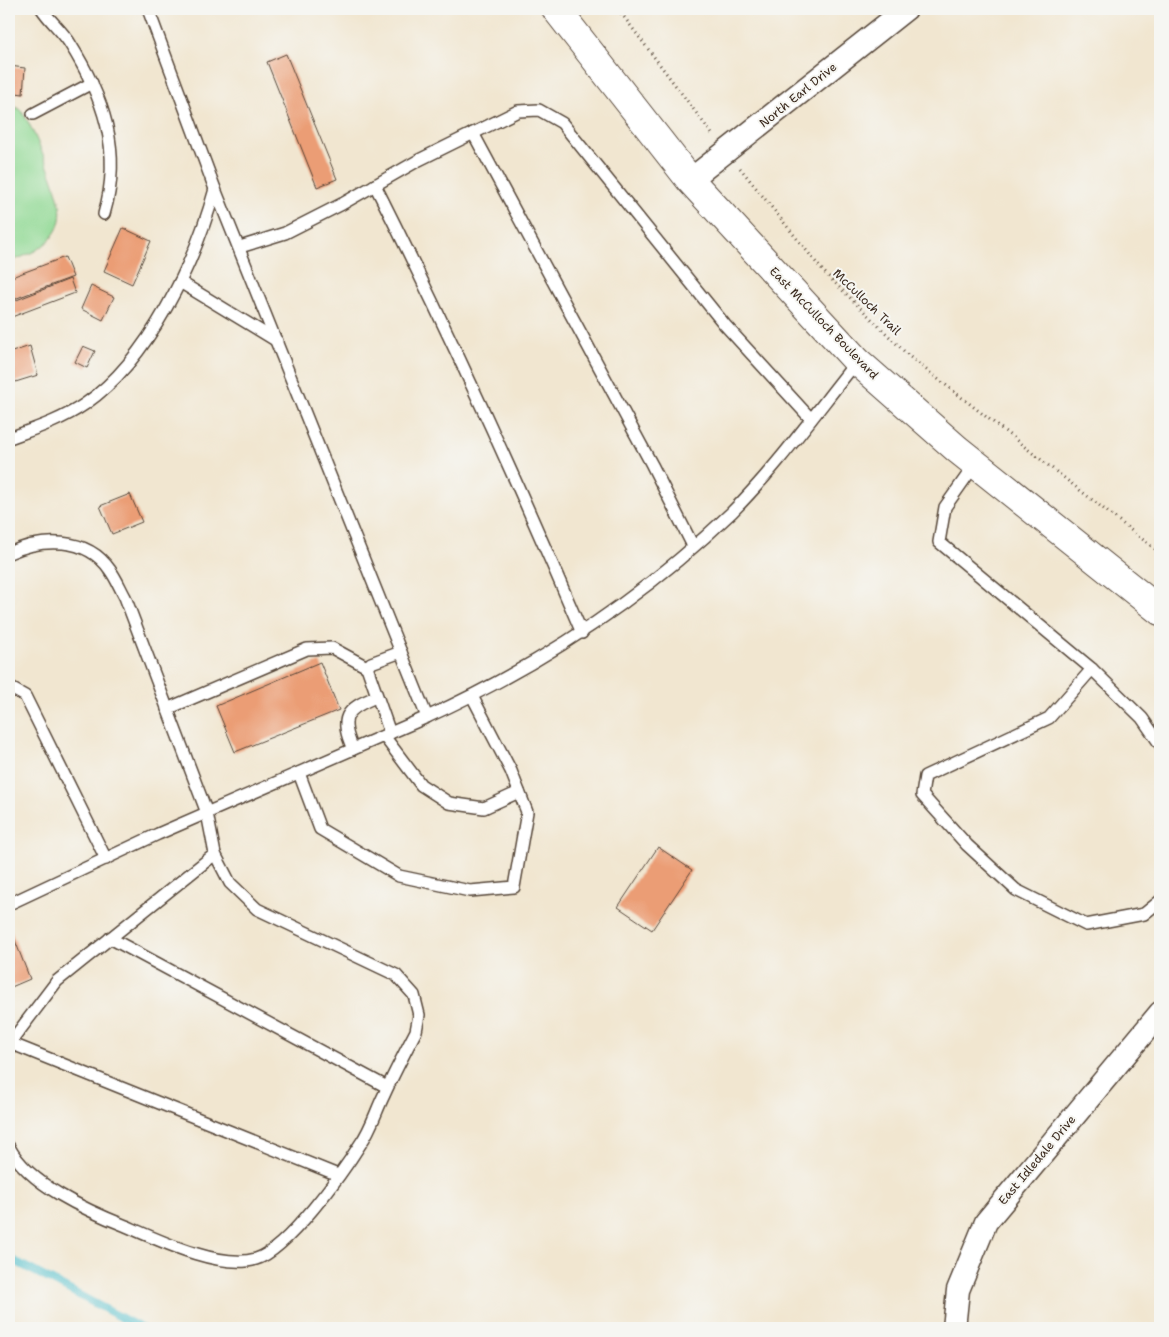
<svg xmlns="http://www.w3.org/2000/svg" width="1169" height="1337" font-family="'Shantell Sans',sans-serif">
	<rect width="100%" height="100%" fill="#f6f6f2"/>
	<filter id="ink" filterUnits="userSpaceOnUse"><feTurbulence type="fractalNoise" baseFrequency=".02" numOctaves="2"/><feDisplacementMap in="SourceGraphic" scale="10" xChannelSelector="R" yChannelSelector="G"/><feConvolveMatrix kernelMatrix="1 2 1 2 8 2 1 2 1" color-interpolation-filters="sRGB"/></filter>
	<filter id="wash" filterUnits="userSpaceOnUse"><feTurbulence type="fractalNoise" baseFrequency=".0096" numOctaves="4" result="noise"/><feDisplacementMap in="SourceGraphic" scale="20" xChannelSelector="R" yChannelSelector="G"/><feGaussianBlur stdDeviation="1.12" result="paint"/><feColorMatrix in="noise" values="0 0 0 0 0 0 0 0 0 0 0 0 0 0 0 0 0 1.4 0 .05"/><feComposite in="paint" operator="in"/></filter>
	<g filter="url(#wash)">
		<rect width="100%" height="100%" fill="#f1e6d0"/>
		<!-- green -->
		<path fill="#91d994" stroke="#668259" d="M 9,103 C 13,106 19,108 22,112 C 33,127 55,181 59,201 C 62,211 61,222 56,231 C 46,249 27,255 9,262 Z"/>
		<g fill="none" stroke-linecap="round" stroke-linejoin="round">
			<!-- stream -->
			<path stroke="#52bfcb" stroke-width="8" d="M 9,1258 L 141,1328"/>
		</g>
		<g id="blocks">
			<!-- building -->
			<g fill="#eb9d75">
				<path d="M 286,54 L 337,179 L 317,187 L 267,62 Z"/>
				<path d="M 9,66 L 25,68 L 23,94 L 9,92 Z"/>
				<path d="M 123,228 L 151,241 L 132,284 L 104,271 Z"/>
				<path d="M 65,257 L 73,277 L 9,301 L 9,278 Z"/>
				<path d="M 70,279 L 75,293 L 9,318 L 9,303 Z"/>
				<path d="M 91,286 L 114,297 L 103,320 L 81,309 Z"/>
				<path d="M 30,346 L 38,375 L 9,384 L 9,353 Z"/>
				<path d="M 83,346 L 95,351 L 87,368 L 75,362 Z"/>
				<path d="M 130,494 L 142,522 L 112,534 L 100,506 Z"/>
				<path d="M 320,662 L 339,710 L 235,752 L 216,706 Z"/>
				<path d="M 658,847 L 692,870 L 652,930 L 618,907 Z"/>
				<path d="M 9,925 L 30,979 L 9,988 Z"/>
			</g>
		</g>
	</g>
	<g filter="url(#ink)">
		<use href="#blocks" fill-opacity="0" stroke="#564639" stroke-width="1"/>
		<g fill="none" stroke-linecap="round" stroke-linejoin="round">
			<defs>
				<g id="lane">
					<path d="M 42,9 C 50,21 61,30 69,42 C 103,96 123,150 104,214"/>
					<path d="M 148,9 L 215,189 L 427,717 C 539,666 642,598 731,513 C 777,467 816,412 857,361"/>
					<path d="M 33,114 L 92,83"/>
					<path d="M 473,133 L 652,465 L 693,546"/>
					<path d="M 375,185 C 449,332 517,481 582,633"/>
					<path d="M 240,247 L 285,233 L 342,204 L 419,160 L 518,111 L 539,110 L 562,123 L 725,325 L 811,419"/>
					<path d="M 180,282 L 277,341"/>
					<path d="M 9,438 C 34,429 62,420 85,404 C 149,360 195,262 215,189"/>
					<path d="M 976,463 L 945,507 L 939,542 L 1092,669 L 1142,718 L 1160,744"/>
					<path d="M 9,553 C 41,538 87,536 110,570 C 116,578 120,588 125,597 L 207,813 L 215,854 L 230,883 L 257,909 L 396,975 L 414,995 L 419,1015 L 416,1031 C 405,1052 394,1073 384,1095 C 376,1111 371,1129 361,1143 C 343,1172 287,1250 256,1259 C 221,1270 158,1240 126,1226 C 88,1211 29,1185 9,1147"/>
					<path d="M 1092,669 L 1049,718 L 925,776 L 922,795 L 967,845 L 1016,890 L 1086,925 L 1144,914 L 1160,901"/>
					<path d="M 9,687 L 25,696 L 106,859"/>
					<path d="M 167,709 L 307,649 L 332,648 L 367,667"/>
					<path d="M 390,733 L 367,667 L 371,663 L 401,652"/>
					<path d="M 384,736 L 421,785 L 449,803 L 484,808 L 519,792"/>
					<path d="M 353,749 C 339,718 345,709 376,697"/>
					<path d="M 299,773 L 320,829 L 399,876 L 470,891 L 514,887 L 527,812 L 511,771 L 472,696"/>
					<path d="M 215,854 L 57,981 L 10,1043 L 338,1175"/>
					<path d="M 9,904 L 158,834 L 427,717"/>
					<path d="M 110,938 L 387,1087"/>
				</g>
				<g id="street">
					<path d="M 690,180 L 906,9"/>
					<path d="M 954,1328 L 958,1290 L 986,1222 L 1160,1013"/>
				</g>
				<path id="secondary" d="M 556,9 L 690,180 L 857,361 L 957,449 L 1160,611"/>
			</defs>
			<!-- lane casing -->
			<use href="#lane" stroke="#564639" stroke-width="14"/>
			<!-- street casing -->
			<use href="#street" stroke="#564639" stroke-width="25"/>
			<!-- secondary casing -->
			<use href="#secondary" stroke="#564639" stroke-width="30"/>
			<!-- path -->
			<g stroke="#564639" stroke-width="3" stroke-dasharray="1 4" stroke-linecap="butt">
				<path d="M 618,9 L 712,134"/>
				<path d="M 740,168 L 823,271 L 910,357 L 1160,553"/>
			</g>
			<!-- lane -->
			<use href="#lane" stroke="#fff" stroke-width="11"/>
			<!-- street -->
			<use href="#street" stroke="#fff" stroke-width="22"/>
			<!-- secondary -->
			<use href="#secondary" stroke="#fff" stroke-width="28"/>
		</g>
	</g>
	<g text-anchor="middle" stroke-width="4" stroke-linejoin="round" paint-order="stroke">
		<!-- street labels -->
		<g font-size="12" fill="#3b2a1e" stroke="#f6f6f2">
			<text transform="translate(798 95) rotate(-39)" y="4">North Earl Drive</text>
			<text transform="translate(867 302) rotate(44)" y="4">McCulloch Trail</text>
			<text transform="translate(824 323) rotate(46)" y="4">East McCulloch Boulevard</text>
			<text transform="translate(1037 1160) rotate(-50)" y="4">East Idledale Drive</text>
		</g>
	</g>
	<!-- margin -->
	<rect width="1169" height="1337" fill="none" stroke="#f6f6f2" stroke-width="30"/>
</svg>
